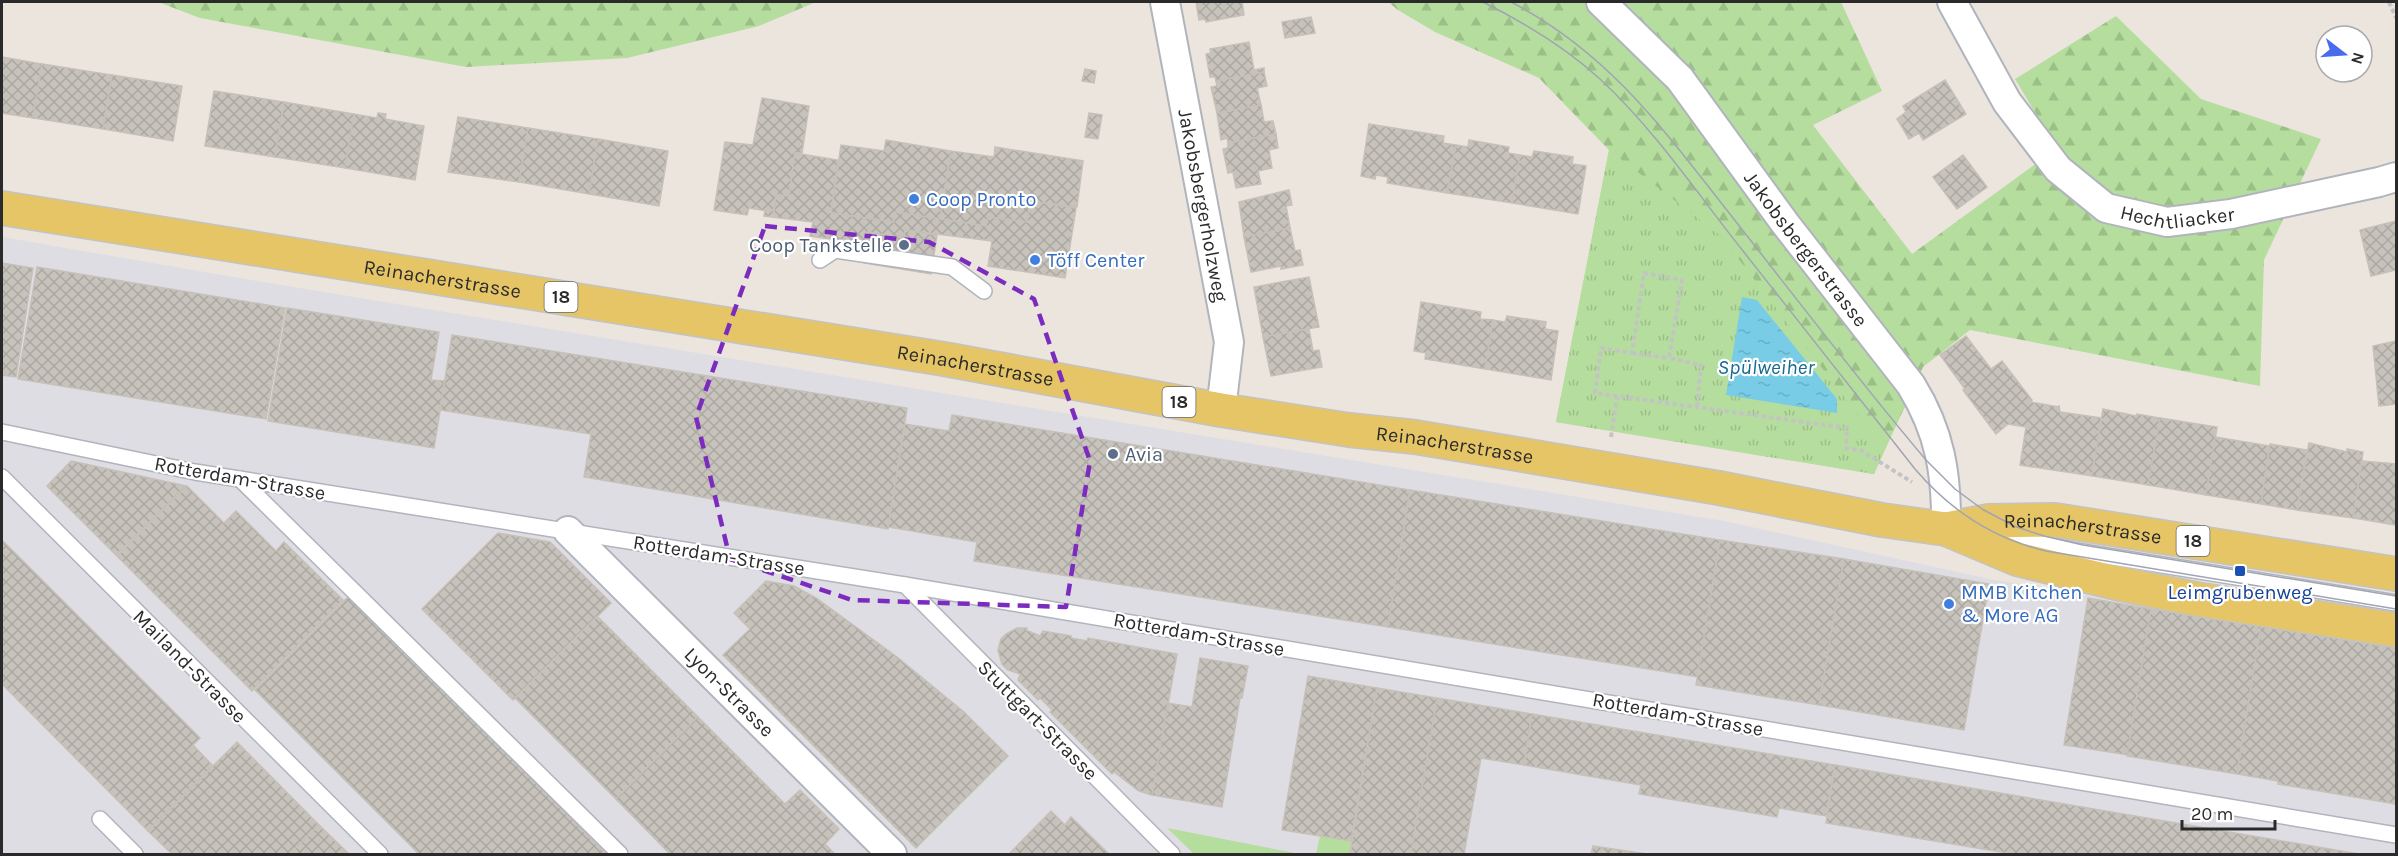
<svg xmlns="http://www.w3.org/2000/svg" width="2398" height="856" font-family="Karla,sans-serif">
	<defs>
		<pattern id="forest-firs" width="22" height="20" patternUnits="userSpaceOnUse" patternTransform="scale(1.5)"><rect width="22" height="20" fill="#b5de9e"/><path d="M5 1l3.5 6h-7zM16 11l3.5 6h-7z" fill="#9cbf88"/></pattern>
		<pattern id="park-tufts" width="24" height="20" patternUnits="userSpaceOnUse" patternTransform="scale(1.5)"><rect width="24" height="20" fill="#b5de9e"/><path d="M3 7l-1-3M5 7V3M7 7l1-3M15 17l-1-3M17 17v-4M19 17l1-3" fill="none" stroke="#9cbf88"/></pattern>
		<pattern id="water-ripples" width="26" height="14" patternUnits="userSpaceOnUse" patternTransform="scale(1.5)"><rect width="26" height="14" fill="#78cce6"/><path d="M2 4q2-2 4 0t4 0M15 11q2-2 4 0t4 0" fill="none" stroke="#68afc5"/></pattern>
		<pattern id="building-cross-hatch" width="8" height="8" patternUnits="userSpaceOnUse" patternTransform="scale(1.5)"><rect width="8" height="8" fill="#c7c3bc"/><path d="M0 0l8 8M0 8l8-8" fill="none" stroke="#aba8a2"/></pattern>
	</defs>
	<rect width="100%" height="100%" fill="#ebe5dd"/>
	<!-- industrial -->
	<path fill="#dfdde4" d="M 2,237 L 251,280 L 1724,521 L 1990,579 L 2396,647 L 2396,854 L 2,854 Z"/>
	<!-- grass -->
	<g fill="#b5de9e">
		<path d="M 1167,828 L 1300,854 L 1194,854 Z"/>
		<path d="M 1320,836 L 1352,841 L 1350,854 L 1316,854 Z"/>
	</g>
	<!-- forest -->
	<g fill="url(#forest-firs)">
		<path d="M 158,2 L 816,2 L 759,26 L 627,58 L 466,67 L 200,18 Z"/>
		<path d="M 1388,2 L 1841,2 L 1882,91 L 1813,125 L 1912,254 L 2060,146 L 2042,124 L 2015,79 L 2116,16 L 2201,99 L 2321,139 L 2264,260 L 2260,386 L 1970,330 L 1923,367 L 1874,474 L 1556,422 L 1609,150 L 1539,78 L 1435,32 L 1398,10 Z"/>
	</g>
	<!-- park -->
	<path fill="url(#park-tufts)" d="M 1609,150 L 1721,236 L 1884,449 L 1874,474 L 1556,422 Z"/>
	<!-- water -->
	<path fill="url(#water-ripples)" d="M 1742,297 L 1757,300 L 1837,399 L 1837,413 L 1726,395 Z"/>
	<!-- building -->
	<g fill="url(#building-cross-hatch)" stroke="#c6c0b7" stroke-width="1.5">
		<path d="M 1196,2 L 1242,2 L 1244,15 L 1206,22 L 1205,19 L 1199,20 Z"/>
		<path d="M 1311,17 L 1315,33 L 1285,38 L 1282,22 Z"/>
		<path d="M 1249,42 L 1254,70 L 1264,68 L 1264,72 L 1216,81 L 1215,77 L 1210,77 L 1206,54 L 1211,53 L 1210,49 Z"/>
		<path d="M 2,57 L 42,64 L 33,118 L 2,113 Z"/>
		<path d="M 42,64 L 112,75 L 103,129 L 33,118 Z"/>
		<path d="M 1085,69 L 1096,71 L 1094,83 L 1082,81 Z"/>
		<path d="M 1264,72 L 1267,86 L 1257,88 L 1261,105 L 1217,113 L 1211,87 L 1217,86 L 1216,81 Z"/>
		<path d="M 112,75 L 182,86 L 173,141 L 103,129 Z"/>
		<path d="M 1945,80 L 1966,114 L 1923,140 L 1919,133 L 1909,139 L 1897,119 L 1906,112 L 1903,106 Z"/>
		<path d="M 214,91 L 284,102 L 275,157 L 205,146 Z"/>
		<path d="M 762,98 L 809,106 L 802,153 L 795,153 L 789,196 L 776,195 L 773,212 L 749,208 L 747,215 L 714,210 L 725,142 L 753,145 Z"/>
		<path d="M 284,102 L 354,114 L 345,168 L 275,157 Z"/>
		<path d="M 1261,105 L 1264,122 L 1273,121 L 1276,134 L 1228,143 L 1227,138 L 1221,140 L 1217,113 Z"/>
		<path d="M 378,113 L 386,114 L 385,119 L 424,126 L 415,180 L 345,168 L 354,114 L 377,118 Z"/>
		<path d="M 1089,113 L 1102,115 L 1098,139 L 1085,137 Z"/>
		<path d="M 458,117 L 528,128 L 519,182 L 448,172 Z"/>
		<path d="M 1369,124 L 1444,136 L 1443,143 L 1456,145 L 1447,193 L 1387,183 L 1388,177 L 1376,175 L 1375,179 L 1361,176 Z"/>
		<path d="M 528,128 L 598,139 L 589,194 L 519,182 Z"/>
		<path d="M 1276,134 L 1278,148 L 1269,150 L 1272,168 L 1258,171 L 1261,184 L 1236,188 L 1233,172 L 1228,173 L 1223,149 L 1228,148 L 1228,143 Z"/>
		<path d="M 598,139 L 668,151 L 659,206 L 589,194 Z"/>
		<path d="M 886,140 L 951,151 L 940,219 L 895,212 L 894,222 L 831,213 L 841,145 L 884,151 Z"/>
		<path d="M 1469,140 L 1509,147 L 1508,153 L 1520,155 L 1512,203 L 1447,193 L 1456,145 L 1468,147 Z"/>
		<path d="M 995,147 L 1083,161 L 1077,207 L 1030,201 L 1027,222 L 988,217 L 986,226 L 940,219 L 951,151 L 994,157 Z"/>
		<path d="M 1534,151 L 1573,157 L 1572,164 L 1586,166 L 1578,214 L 1512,203 L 1520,155 L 1532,157 Z"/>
		<path d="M 795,153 L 838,160 L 831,213 L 894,222 L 895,212 L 986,226 L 988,217 L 1027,222 L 1030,201 L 1076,208 L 1065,278 L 988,266 L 992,241 L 905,230 L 904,238 L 868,232 L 866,244 L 810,236 L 813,222 L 764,216 L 765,210 L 774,211 L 776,195 L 789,196 Z"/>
		<path d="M 1963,155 L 1987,187 L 1957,209 L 1933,177 Z"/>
		<path d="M 1289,190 L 1292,205 L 1286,206 L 1290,228 L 1244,237 L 1239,202 Z"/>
		<path d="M 2396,221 L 2396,270 L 2371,276 L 2360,230 Z"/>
		<path d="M 1290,228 L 1295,251 L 1300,250 L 1303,265 L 1281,269 L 1281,266 L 1251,272 L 1244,237 Z"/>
		<path d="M 905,230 L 937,235 L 931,274 L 864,263 L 868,232 L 904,238 Z"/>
		<path d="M 2,263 L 33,268 L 16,377 L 2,375 Z"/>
		<path d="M 37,267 L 285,308 L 266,419 L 18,379 Z"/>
		<path d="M 1309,277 L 1319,327 L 1263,337 L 1254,287 Z"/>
		<path d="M 1421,302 L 1481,312 L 1480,319 L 1493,320 L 1485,369 L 1425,359 L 1426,353 L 1414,351 Z"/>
		<path d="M 287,308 L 439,332 L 431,380 L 445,381 L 434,448 L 268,421 Z"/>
		<path d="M 1507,316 L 1546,322 L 1545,329 L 1558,331 L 1551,380 L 1485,369 L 1493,320 L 1505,322 Z"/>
		<path d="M 1309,329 L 1313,351 L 1319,350 L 1322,367 L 1271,376 L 1263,337 Z"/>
		<path d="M 452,335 L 907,408 L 888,529 L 584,477 L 591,434 L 440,410 Z"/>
		<path d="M 1966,336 L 1991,369 L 2002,361 L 2032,400 L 2031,402 L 2059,407 L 2059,405 L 2060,412 L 2101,418 L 2092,476 L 2020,465 L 2026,427 L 2008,424 L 1996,434 L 1963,390 L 1965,389 L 1940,355 Z"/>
		<path d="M 2396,341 L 2396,404 L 2379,406 L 2373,346 Z"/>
		<path d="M 2103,409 L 2136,416 L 2137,414 L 2160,418 L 2148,485 L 2092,476 Z"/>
		<path d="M 952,415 L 1410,490 L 1388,627 L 974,561 L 977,542 L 888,527 L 905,424 L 949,431 Z"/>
		<path d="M 2160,418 L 2217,427 L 2206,495 L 2148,485 Z"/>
		<path d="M 2215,437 L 2270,446 L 2261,504 L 2206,495 Z"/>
		<path d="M 2309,443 L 2347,452 L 2347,449 L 2363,452 L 2353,518 L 2297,510 Z"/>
		<path d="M 2270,444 L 2307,450 L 2297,510 L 2261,504 Z"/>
		<path d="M 71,461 L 122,472 L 186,486 L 116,555 L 47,486 Z"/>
		<path d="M 2362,461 L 2396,464 L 2396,525 L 2353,518 Z"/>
		<path d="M 187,486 L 224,523 L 236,511 L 276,551 L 284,542 L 343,600 L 252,691 L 117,556 Z"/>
		<path d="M 1410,490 L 1720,540 L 1698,677 L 1388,627 Z"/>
		<path d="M 498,533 L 550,542 L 611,603 L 513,700 L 422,609 Z"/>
		<path d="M 2,540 L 200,738 L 193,745 L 213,766 L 148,831 L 2,684 Z"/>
		<path d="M 1720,540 L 1844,559 L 1819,705 L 1696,685 Z"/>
		<path d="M 1844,559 L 1989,584 L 1964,730 L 1819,705 Z"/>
		<path d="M 766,581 L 794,586 L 816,598 L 897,657 L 964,712 L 1008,756 L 916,848 L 723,655 L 750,629 L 734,613 Z"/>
		<path d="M 350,595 L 606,854 L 419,854 L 255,690 Z"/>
		<path d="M 2088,598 L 2151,609 L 2128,755 L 2064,745 Z"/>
		<path d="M 2151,609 L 2261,626 L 2237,774 L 2127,756 Z"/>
		<path d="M 597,616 L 698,717 L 616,799 L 515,698 Z"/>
		<path d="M 2261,626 L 2396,648 L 2396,804 L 2278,784 L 2278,781 L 2237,774 Z"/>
		<path d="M 1017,628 L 1027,628 L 1026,630 L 1040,636 L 1043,631 L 1071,636 L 1071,638 L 1087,641 L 1088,638 L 1177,654 L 1152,795 L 1139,791 L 1114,772 L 1112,774 L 1050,712 L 1052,710 L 1040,698 L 1038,700 L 1018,680 L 1020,674 L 1008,670 L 1002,664 L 998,650 L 1001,639 L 1006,634 Z"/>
		<path d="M 1200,658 L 1248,666 L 1242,698 L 1240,698 L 1222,807 L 1152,795 L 1168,703 L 1192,707 Z"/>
		<path d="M 1308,676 L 1377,688 L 1351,841 L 1282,830 Z"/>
		<path d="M 1377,688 L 1437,698 L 1411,854 L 1350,854 Z"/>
		<path d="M 1437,698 L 1532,714 L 1524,765 L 1481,758 L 1464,854 L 1411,854 Z"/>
		<path d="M 1532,714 L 1835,765 L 1826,816 L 1779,808 L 1777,817 L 1639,794 L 1641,785 L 1524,765 Z"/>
		<path d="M 698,717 L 785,804 L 800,790 L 839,829 L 825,844 L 835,854 L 670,854 L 616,799 Z"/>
		<path d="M 237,742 L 319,825 L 290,854 L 172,854 L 148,831 Z"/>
		<path d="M 1835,765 L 2359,854 L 2013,854 L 1826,823 Z"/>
		<path d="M 1051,811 L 1065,825 L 1071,817 L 1109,854 L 1009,854 Z"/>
		<path d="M 319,825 L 349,854 L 290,854 Z"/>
		<path d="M 1593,846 L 1647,854 L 1591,854 Z"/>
	</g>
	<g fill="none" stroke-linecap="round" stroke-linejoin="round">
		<defs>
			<g id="service">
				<path d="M 820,260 L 835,250 L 952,267 L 984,291"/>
				<path d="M 2,432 L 195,472 L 905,585 L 2396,835"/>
				<path d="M 2,477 L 380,854"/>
				<path d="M 240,479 L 620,854"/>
				<path d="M 2005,529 L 2044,544 L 2076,551 L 2396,603"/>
				<path d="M 905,585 L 1172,854"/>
				<path d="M 100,819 L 135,854"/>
			</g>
			<g id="minor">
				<path id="s1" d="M 1165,2 L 1229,342 L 1221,410"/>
				<path id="s2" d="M 1601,2 L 1680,79 L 1784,222 L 1911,385 C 1940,432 1947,474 1946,529"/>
				<path id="s3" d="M 1952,2 L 2007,102 L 2058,169 L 2106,208 L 2167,222 L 2231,214 L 2379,182 L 2396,177"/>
				<path id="s4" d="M 568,531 L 892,854"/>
			</g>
			<g id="primary">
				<path id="s5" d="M 2,208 L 944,359 L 1221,410 L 1349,430 L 1415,437 L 1719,488 L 1882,520 L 1946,529 L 2017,559 L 2116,583 L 2196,599 L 2396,630"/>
				<path id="s6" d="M 1946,529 L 1989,521 L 2055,520 L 2396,574"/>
			</g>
		</defs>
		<!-- service casing -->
		<use href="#service" stroke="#b1b4bd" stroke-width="18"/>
		<!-- minor casing -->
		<use href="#minor" stroke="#b1b4bd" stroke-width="32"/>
		<!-- primary casing -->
		<use href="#primary" stroke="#c3c3c3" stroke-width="36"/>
		<!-- path -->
		<g stroke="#c3c3c3" stroke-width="4" stroke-dasharray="4.5 3" stroke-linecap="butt">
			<path d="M 2389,2 L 2396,18"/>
			<path d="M 1632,353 L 1669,358"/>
			<path d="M 1697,406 L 1701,365 L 1669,358 L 1682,280 L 1644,273 L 1632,353 L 1601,348 L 1595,393 L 1847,428 L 1846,448 L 1862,451 L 1912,482"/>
			<path d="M 1611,437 L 1617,397"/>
		</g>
		<!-- service -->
		<use href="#service" stroke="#fff" stroke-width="15"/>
		<!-- minor -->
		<use href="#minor" stroke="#fff" stroke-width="28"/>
		<!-- primary -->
		<use href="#primary" stroke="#e6c567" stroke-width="33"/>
		<!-- tram -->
		<g stroke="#a0a4b3" stroke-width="1.5">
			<path d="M 1483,2 C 1525,23 1565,47 1600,79 C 1654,129 1697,193 1743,251 C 1800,323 1857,396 1915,469 C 1950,510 1994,539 2046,551 L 2396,609"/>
			<path d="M 1511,2 C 1610,53 1666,133 1733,218 C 1797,299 1859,381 1926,460 L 1955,489 L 1982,509 L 2014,526 L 2044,536 L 2083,545 L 2396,596"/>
		</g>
	</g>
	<!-- marked area -->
	<path fill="none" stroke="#7b2cbf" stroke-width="4.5" stroke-dasharray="12 8" stroke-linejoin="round" d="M 765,226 L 929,242 L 1034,299 L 1090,461 L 1066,607 L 852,600 L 730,559 L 696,417 Z"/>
	<!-- markers -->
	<g fill="#3f7fe0" stroke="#fff" stroke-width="2">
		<circle cx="914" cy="199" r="6"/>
		<circle cx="1035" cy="260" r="6"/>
		<circle cx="1949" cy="604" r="6"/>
	</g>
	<g fill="#5c6f8a" stroke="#fff" stroke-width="2">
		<circle cx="904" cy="245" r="6"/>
		<circle cx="1113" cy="454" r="6"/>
	</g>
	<rect fill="#1a4fb4" stroke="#fff" stroke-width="2" x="2234" y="565" width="12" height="12" rx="3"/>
	<g text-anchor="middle" stroke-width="4.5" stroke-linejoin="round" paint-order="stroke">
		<!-- shield labels -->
		<g fill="#fff" stroke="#6a6a6a" stroke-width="1.5">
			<rect x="544.5" y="282" width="33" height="30" rx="4.5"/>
			<rect x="1162.5" y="387" width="33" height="30" rx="4.5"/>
			<rect x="2176.5" y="526" width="33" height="30" rx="4.5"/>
		</g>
		<g font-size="18" font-weight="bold" fill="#2a2a2a">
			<text x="561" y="303">18</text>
			<text x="1179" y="408">18</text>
			<text x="2193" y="547">18</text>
		</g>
		<!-- shop labels -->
		<g font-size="20" fill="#366cbe" stroke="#fff" text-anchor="start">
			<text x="926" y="206">Coop Pronto</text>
			<text x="1047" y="267">Töff Center</text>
			<text x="1961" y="599">MMB Kitchen<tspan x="1961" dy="23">&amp; More AG</tspan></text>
		</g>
		<!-- street labels -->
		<g font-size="20" fill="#2a2a2a" stroke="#fff">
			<text dy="7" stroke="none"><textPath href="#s1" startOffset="207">Jakobsbergerholzweg</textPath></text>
			<text dy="7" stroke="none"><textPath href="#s3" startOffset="333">Hechtliacker</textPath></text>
			<text dy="7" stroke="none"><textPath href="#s2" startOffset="322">Jakobsbergerstrasse</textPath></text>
			<text dy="7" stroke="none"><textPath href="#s5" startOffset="446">Reinacherstrasse</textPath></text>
			<text dy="7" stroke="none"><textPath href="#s5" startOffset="986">Reinacherstrasse</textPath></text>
			<text dy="7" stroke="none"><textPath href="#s5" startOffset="1472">Reinacherstrasse</textPath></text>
			<text transform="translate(240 478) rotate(10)" y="7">Rotterdam-Strasse</text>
			<text dy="7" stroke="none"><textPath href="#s6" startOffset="138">Reinacherstrasse</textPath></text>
			<text transform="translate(719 555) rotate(9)" y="7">Rotterdam-Strasse</text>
			<text transform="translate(1199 634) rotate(10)" y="7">Rotterdam-Strasse</text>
			<text transform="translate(190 666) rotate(45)" y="7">Mailand-Strasse</text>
			<text dy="7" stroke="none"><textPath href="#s4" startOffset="228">Lyon-Strasse</textPath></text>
			<text transform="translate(1678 714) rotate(10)" y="7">Rotterdam-Strasse</text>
			<text transform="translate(1038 720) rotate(45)" y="7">Stuttgart-Strasse</text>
		</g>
		<!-- service labels -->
		<g font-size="20" fill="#4e5e75" stroke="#fff" text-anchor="end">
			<text x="892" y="252">Coop Tankstelle</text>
			<text x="1125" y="461" text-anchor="start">Avia</text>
		</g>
		<!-- transit labels -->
		<g font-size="20" fill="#164399" stroke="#fff">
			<text x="2240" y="599">Leimgrubenweg</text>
		</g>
		<!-- water labels -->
		<g font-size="21" font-style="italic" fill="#176b91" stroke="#fff">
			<text x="1766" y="374">Spülweiher</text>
		</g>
	</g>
	<!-- border -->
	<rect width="2398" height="856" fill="none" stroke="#2a2a2a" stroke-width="6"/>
	<!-- north arrow -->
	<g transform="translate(2344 54) rotate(107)"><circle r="28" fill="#ffffff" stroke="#aaaaaa" stroke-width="1.5"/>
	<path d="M0-4.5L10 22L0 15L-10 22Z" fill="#496cec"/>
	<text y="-9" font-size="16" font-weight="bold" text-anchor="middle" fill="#2a2a2a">N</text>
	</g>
	<!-- scale -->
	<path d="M2182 820v9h93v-9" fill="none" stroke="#2a2a2a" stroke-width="3"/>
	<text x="2191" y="820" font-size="18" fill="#2a2a2a" stroke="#ffffff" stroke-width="4.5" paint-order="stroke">20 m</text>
</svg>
